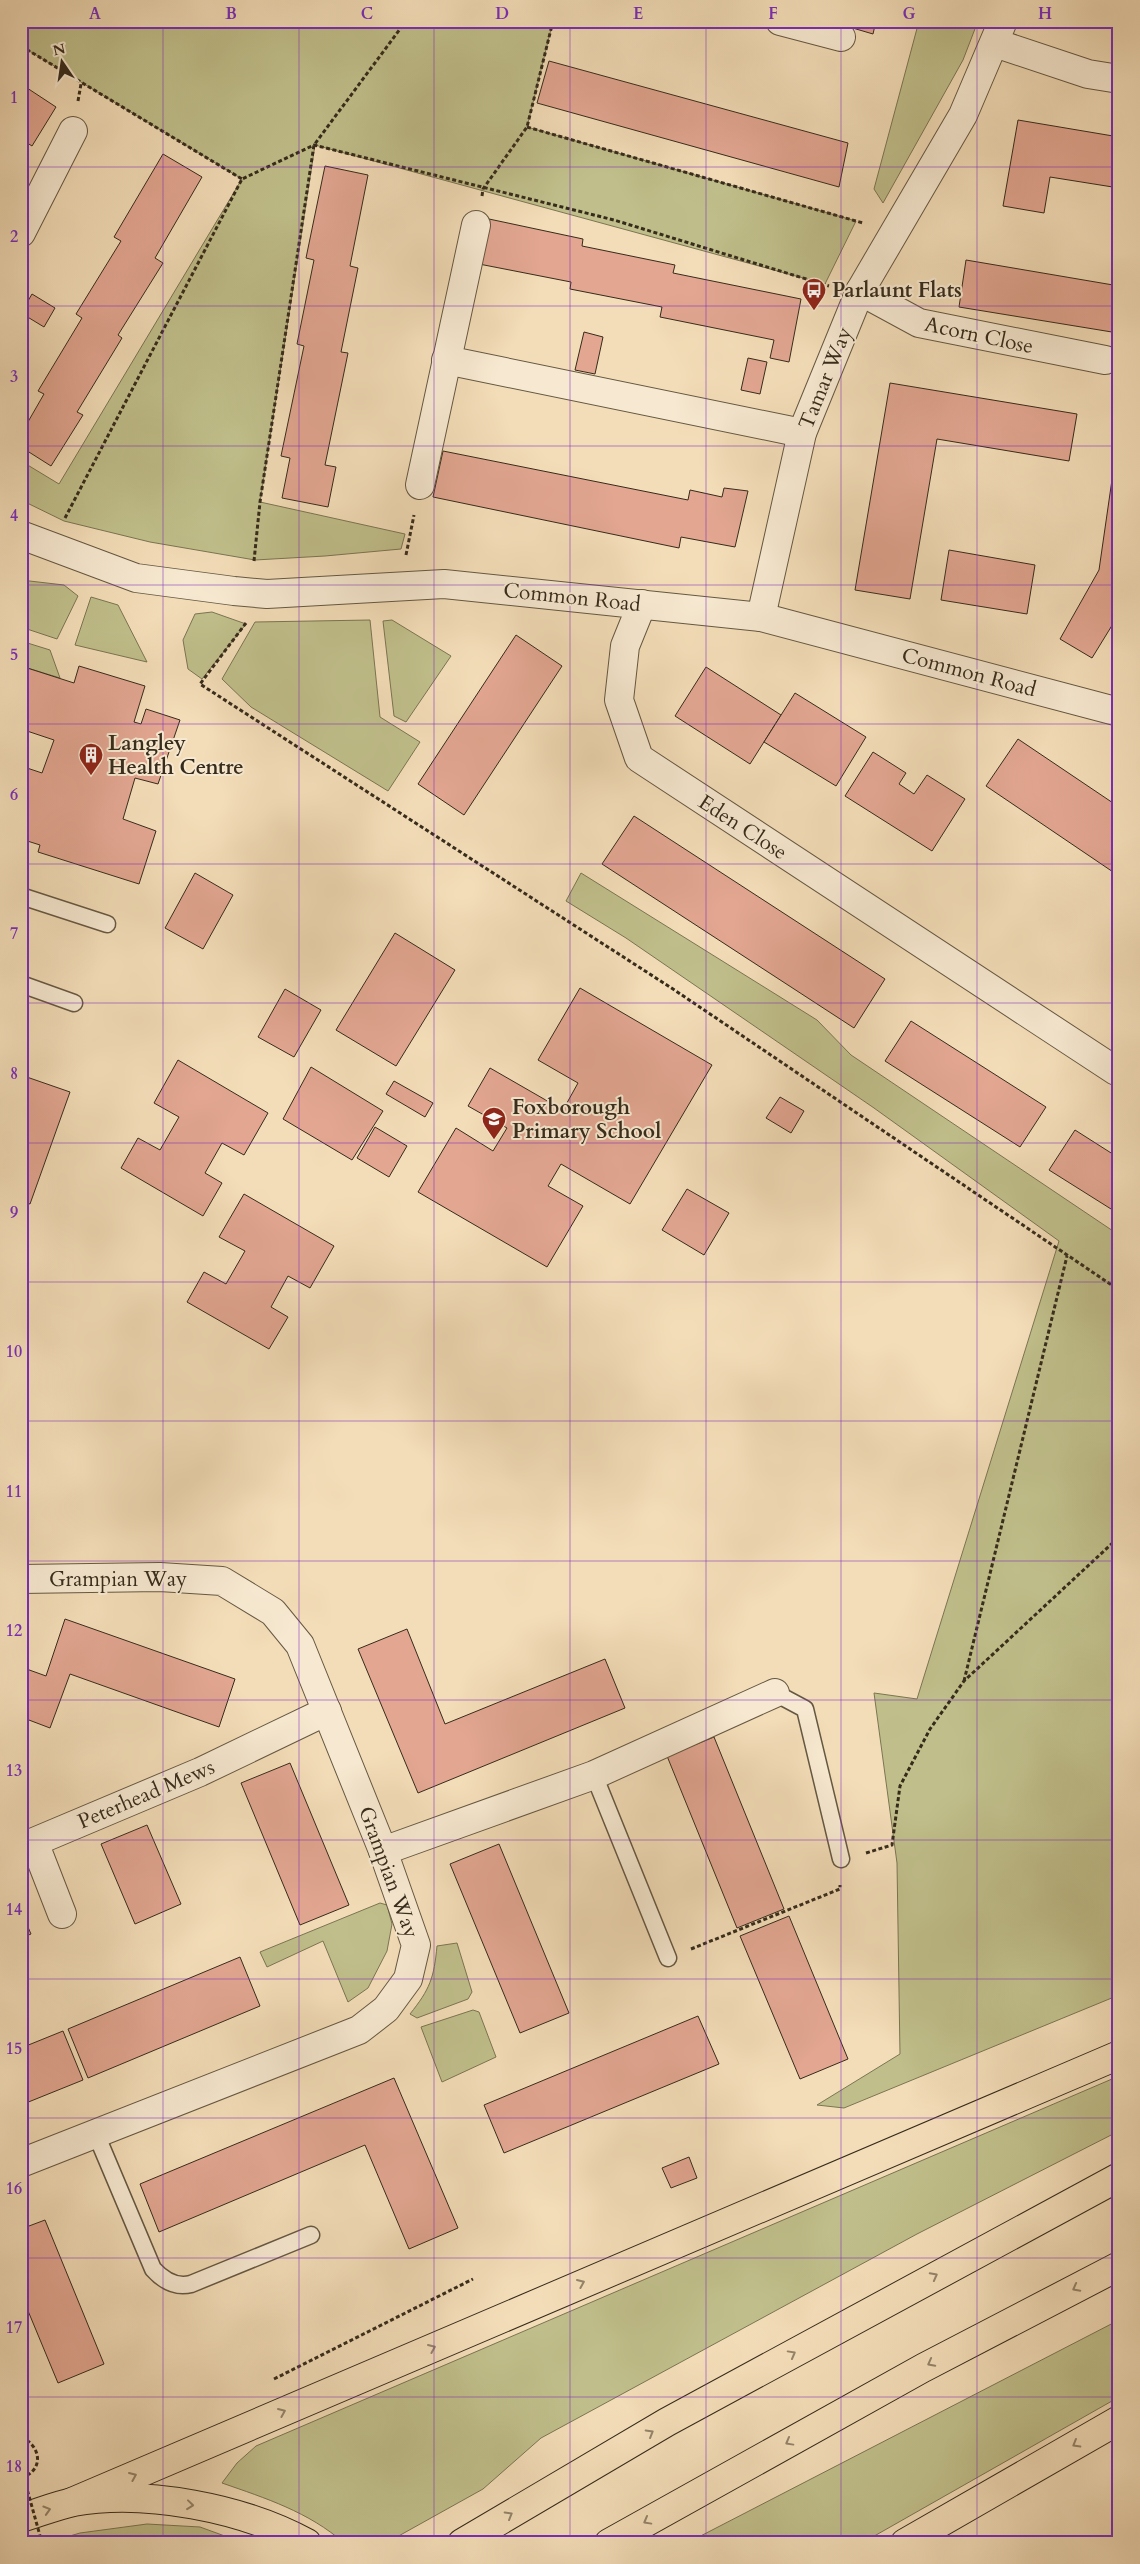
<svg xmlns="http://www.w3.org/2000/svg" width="1140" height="2564" font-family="Cardo,serif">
	<rect width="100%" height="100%" fill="#f3ddb8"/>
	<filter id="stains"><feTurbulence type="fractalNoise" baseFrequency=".004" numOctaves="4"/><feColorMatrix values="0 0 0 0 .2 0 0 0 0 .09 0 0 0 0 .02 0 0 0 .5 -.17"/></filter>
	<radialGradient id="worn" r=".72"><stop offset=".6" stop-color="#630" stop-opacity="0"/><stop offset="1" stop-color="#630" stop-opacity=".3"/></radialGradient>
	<!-- green -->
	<g fill="#c0bf8b" stroke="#7b7553">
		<path d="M 21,21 L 553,21 L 527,127 L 856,221 L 825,284 L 315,145 L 260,502 L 405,534 L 401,549 L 325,556 L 255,560 L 150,542 L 64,521 L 21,500 L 21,461 L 59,484 L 242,179 L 21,46 Z"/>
		<path d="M 919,21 L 978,21 L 963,60 L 883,203 L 874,189 Z"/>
		<path d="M 21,580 L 64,585 L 78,596 L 57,639 L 21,627 Z"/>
		<path d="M 91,597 L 118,605 L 147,662 L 75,645 Z"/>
		<path d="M 212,612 L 246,624 L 202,679 L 188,669 L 183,640 L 195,614 Z"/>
		<path d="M 370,620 L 380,717 L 420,742 L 388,791 L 251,707 L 222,679 L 255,622 Z"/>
		<path d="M 392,620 L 451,656 L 406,722 L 394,716 L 383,621 Z"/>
		<path d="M 21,641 L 50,650 L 60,678 L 21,666 Z"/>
		<path d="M 581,873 L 817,1020 L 851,1055 L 1119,1235 L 1119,1995 L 844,2108 L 817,2105 L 900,2054 L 897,1863 L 874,1693 L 917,1699 L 1059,1241 L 874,1108 L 626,938 L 566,901 Z"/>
		<path d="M 380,1903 L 387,1905 L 392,1924 L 387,1951 L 368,1988 L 348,2002 L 323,1941 L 267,1967 L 260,1952 Z"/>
		<path d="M 457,1943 L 472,1992 L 468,1999 L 417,2018 L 410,2014 C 430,1989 434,1978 437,1946 Z"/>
		<path d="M 473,2010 L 479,2012 L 496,2057 L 442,2082 L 421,2027 Z"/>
		<path d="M 1119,2076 L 1119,2131 L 917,2234 L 541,2438 L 483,2489 L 386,2543 L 344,2543 C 309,2512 265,2498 222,2483 L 237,2463 L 256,2446 Z"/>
		<path d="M 1119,2320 L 1119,2397 L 862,2543 L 687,2543 Z"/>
		<path d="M 147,2524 L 200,2527 L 244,2543 L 46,2543 L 80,2533 Z"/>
	</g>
	<!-- building -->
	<g fill="#e2a691" stroke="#362b1b">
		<path d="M 829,21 L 876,21 L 873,34 Z"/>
		<path d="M 549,61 L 848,143 L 839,187 L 537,103 Z"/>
		<path d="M 21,84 L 56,107 L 32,146 L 21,139 Z"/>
		<path d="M 1018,120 L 1119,137 L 1119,188 L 1050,177 L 1044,213 L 1003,206 Z"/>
		<path d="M 163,154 L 202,177 L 155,258 L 163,263 L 118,335 L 122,338 L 77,412 L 83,415 L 51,466 L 21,447 L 21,434 L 44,394 L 38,391 L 82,318 L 76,314 L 121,241 L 114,237 Z"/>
		<path d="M 325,166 L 368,175 L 350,266 L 358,268 L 341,352 L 348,353 L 325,465 L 336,467 L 328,507 L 282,498 L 290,458 L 281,456 L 304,346 L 297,344 L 314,260 L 306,258 Z"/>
		<path d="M 489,219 L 583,239 L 582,246 L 675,265 L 673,273 L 801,299 L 789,362 L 770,358 L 774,340 L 660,317 L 662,307 L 570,289 L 571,282 L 479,264 Z"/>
		<path d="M 966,260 L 1119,286 L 1118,333 L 959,307 Z"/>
		<path d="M 32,294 L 55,308 L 44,327 L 21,313 Z"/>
		<path d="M 584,332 L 603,337 L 595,374 L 575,370 Z"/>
		<path d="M 748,358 L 767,362 L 760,394 L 741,390 Z"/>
		<path d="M 890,383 L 1077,414 L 1069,461 L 937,439 L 910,599 L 855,590 Z"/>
		<path d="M 1119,431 L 1119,614 L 1092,658 L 1060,639 L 1099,570 Z"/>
		<path d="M 443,451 L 688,500 L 690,490 L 722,497 L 724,488 L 748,491 L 735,547 L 681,537 L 679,548 L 433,497 Z"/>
		<path d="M 949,550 L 1035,565 L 1027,614 L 941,600 Z"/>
		<path d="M 516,635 L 562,666 L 464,815 L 418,784 Z"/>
		<path d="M 21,666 L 74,683 L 79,666 L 145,686 L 134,722 L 141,724 L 146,709 L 180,720 L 158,784 L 135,778 L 123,819 L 156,831 L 139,884 L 38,852 L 40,845 L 21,839 L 21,766 L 42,773 L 54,740 L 27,731 L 21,748 Z"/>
		<path d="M 706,667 L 781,715 L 750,764 L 675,716 Z"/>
		<path d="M 795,693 L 866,737 L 836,786 L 764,742 Z"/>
		<path d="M 1018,739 L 1119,807 L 1119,876 L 986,786 Z"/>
		<path d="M 873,752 L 906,773 L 899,784 L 914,794 L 927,775 L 965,799 L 932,851 L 845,796 Z"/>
		<path d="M 634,816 L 885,979 L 854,1028 L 602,864 Z"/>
		<path d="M 195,873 L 233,895 L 203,949 L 165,928 Z"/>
		<path d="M 395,933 L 455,970 L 396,1066 L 336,1030 Z"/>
		<path d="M 580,988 L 712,1065 L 630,1204 L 561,1164 L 548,1186 L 583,1206 L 547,1267 L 418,1192 L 456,1128 L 493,1151 L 507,1128 L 468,1106 L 490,1068 L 563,1110 L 578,1083 L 538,1060 Z"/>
		<path d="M 285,989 L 321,1010 L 294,1057 L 258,1037 Z"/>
		<path d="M 911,1021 L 1046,1107 L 1020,1147 L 885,1061 Z"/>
		<path d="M 178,1060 L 268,1113 L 244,1155 L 222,1143 L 205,1173 L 222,1183 L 203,1216 L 121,1168 L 138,1138 L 160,1150 L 179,1117 L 154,1103 Z"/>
		<path d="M 311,1067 L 383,1111 L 352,1160 L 283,1119 Z"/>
		<path d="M 21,1075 L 70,1092 L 30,1204 L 21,1201 Z"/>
		<path d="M 394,1081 L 433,1103 L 425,1117 L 386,1094 Z"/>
		<path d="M 780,1097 L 804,1111 L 791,1133 L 766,1118 Z"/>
		<path d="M 375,1127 L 407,1146 L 389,1177 L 357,1158 Z"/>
		<path d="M 1075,1130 L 1119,1158 L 1119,1214 L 1049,1170 Z"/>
		<path d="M 687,1189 L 729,1213 L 704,1255 L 662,1230 Z"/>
		<path d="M 244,1194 L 334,1246 L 310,1288 L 288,1276 L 271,1307 L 288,1317 L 269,1349 L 187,1302 L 204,1272 L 226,1284 L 245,1251 L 219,1237 Z"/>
		<path d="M 65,1619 L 235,1679 L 219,1727 L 70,1674 L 50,1728 L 21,1717 L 21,1667 L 46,1676 Z"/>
		<path d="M 407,1629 L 445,1724 L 605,1659 L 625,1708 L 418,1793 L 358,1649 Z"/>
		<path d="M 714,1737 L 784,1909 L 737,1928 L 667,1756 Z"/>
		<path d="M 290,1763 L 349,1905 L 300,1925 L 241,1783 Z"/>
		<path d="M 147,1825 L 181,1904 L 135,1924 L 101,1844 Z"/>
		<path d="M 499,1844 L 569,2013 L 520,2033 L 450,1864 Z"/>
		<path d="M 21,1911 L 31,1934 L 21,1938 Z"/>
		<path d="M 789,1916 L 848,2059 L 800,2079 L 740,1936 Z"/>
		<path d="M 240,1957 L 260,2006 L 88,2078 L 68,2029 Z"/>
		<path d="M 698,2016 L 719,2064 L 504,2153 L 484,2105 Z"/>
		<path d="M 63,2031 L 83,2080 L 21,2105 L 21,2048 Z"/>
		<path d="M 394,2078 L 458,2228 L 409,2249 L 365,2145 L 159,2232 L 140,2184 Z"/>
		<path d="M 689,2157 L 697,2178 L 671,2188 L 662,2168 Z"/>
		<path d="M 45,2220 L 104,2364 L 58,2383 L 21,2294 L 21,2229 Z"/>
	</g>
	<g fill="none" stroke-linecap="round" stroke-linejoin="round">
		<defs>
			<g id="service">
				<path d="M 21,896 L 107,924"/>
				<path d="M 21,984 L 74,1003"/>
				<path d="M 775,1693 L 805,1709 L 841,1859"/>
				<path d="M 594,1775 L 668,1958"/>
				<path d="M 96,2134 L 153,2269 C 163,2280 176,2288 191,2284 L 311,2235"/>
			</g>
			<g id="minor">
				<path d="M 780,21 L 841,37"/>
				<path d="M 995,43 L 1088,74 L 1119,79"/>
				<path d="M 21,233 L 73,131"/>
				<path d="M 860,291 L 919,323 L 1105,360"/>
				<path d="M 446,360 L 802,433"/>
				<path d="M 420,485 L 476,225"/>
				<path d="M 21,535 L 136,578 L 234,591 L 267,594 L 444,584 L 761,617 L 1119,712"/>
				<path d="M 642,604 L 625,646 L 619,700 L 639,758 L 1116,1071"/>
				<path d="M 761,617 L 802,433 L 860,291 L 963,115 L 1003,21"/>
				<path d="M 21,1579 L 160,1577 L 222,1581 L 273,1612 L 300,1645 L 383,1851 L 416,1945 L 408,1979 L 386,2009 L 359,2030 L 21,2163"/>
				<path d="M 383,1851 L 594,1775 L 775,1693"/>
				<path d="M 62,1914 L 34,1842 L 200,1772 L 327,1711"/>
			</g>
			<path id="trunk" d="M 21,2518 C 38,2513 55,2506 73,2502 C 145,2489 243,2508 307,2543"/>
			<g id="motorway">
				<path d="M 72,2502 L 1119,2055"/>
				<path d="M 462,2543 L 667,2422 L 1119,2177"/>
				<path d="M 609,2543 L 923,2368 L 1119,2266"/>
				<path d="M 905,2543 L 1119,2420"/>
			</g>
		</defs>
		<!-- service casing -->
		<use href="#service" stroke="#655842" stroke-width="19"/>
		<!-- minor casing -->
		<use href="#minor" stroke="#655842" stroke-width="30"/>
		<!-- trunk casing -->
		<use href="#trunk" stroke="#362b1b" stroke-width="30"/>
		<!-- motorway casing -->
		<use href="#motorway" stroke="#362b1b" stroke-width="30"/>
		<!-- path -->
		<g stroke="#362b1b" stroke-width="3" stroke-dasharray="4 2.5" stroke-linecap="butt">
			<path d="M 21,46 L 242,179"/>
			<path d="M 78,101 L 81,84"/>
			<path d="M 527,127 L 863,223"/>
			<path d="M 482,196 L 483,189 L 527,127 L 553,21"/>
			<path d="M 65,518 L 242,179 L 314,145 L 614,220 L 829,286"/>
			<path d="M 406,555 L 414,515"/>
			<path d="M 254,561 L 260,502 L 314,145 L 406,21"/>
			<path d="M 246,623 L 200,684 L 673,989 L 1119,1290"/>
			<path d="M 964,1681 L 1067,1256"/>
			<path d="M 866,1853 L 892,1845 L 900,1786 L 930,1729 L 964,1681 L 1119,1537"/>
			<path d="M 691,1949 L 840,1889 L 840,1885"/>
			<path d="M 274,2379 L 473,2279"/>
			<path d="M 21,2437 C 42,2446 44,2471 21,2478"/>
		</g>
		<!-- service -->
		<use href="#service" stroke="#f7e9d1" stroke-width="16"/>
		<!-- minor -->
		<use href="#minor" stroke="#f7e9d1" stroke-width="28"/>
		<!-- trunk -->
		<use href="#trunk" stroke="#f3ddb8" stroke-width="28"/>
		<!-- motorway -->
		<use href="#motorway" stroke="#f3ddb8" stroke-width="28"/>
		<!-- path-bridge -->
		<path stroke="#362b1b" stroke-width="3" stroke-dasharray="4 2.5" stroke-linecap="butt" d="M 24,2478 L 42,2543"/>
	</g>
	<!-- one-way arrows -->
	<defs><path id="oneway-chevron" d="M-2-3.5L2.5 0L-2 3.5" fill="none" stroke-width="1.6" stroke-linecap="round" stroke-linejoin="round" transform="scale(1.25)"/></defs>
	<g stroke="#94846a">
		<use href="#oneway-chevron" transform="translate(934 2276) rotate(-28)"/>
		<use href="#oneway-chevron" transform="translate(581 2283) rotate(-23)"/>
		<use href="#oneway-chevron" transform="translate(1076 2288) rotate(152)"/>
		<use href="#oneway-chevron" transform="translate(432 2348) rotate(-23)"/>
		<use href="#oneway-chevron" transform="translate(792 2354) rotate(-29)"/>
		<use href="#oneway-chevron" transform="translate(931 2363) rotate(152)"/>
		<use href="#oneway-chevron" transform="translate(282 2412) rotate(-23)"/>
		<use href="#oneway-chevron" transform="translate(650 2433) rotate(-30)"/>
		<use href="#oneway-chevron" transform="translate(789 2442) rotate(151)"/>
		<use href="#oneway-chevron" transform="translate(1076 2444) rotate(150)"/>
		<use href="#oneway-chevron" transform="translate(133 2476) rotate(-23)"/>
		<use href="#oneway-chevron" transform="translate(190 2505) rotate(6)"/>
		<use href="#oneway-chevron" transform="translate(47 2510) rotate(-17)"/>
		<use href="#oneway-chevron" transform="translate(509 2515) rotate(-30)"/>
		<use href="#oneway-chevron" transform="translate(647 2521) rotate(151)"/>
	</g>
	<!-- grid -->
	<path fill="none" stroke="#7b2cbf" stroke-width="1" stroke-opacity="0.55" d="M 163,21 L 163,2543M 299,21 L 299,2543M 434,21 L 434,2543M 570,21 L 570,2543M 706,21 L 706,2543M 841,21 L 841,2543M 977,21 L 977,2543M 21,167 L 1119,167M 21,306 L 1119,306M 21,446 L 1119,446M 21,585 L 1119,585M 21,724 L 1119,724M 21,864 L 1119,864M 21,1003 L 1119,1003M 21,1143 L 1119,1143M 21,1282 L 1119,1282M 21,1421 L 1119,1421M 21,1561 L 1119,1561M 21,1700 L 1119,1700M 21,1840 L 1119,1840M 21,1979 L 1119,1979M 21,2118 L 1119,2118M 21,2258 L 1119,2258M 21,2397 L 1119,2397"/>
	<!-- icons -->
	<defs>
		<symbol id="bus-pin" viewBox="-11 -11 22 30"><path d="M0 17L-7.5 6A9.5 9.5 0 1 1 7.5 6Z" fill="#8f2418" stroke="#f7e9d1"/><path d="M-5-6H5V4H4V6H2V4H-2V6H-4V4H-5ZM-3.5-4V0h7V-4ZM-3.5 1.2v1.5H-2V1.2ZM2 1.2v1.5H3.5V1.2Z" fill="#fff"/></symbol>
		<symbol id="building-pin" viewBox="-11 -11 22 30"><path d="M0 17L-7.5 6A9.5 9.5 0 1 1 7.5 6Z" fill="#8f2418" stroke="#f7e9d1"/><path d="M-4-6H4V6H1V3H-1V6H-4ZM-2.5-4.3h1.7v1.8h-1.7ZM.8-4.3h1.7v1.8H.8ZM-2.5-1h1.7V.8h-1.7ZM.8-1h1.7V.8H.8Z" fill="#fff"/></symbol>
		<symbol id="school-pin" viewBox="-11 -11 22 30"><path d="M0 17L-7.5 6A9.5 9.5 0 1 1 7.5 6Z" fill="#8f2418" stroke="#f7e9d1"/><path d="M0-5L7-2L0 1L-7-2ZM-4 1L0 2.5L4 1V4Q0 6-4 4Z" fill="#fff"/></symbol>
	</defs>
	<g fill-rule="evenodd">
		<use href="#bus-pin" x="800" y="276" width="28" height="38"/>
		<use href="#building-pin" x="77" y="741" width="28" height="38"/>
		<use href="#school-pin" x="480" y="1105" width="28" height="38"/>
	</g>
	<g text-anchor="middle" stroke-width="4" stroke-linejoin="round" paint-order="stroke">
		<!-- poi labels -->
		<g font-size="21" font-weight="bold" fill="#362b1b" stroke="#f7e9d1" text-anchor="start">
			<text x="832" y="297">Parlaunt Flats</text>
			<text x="108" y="750">Langley<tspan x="108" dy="24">Health Centre</tspan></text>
			<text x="512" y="1114">Foxborough<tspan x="512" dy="24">Primary School</tspan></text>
		</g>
		<!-- street labels -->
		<g font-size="21" fill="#362b1b" stroke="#f7e9d1">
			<text transform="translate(979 335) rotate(12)" y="7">Acorn Close</text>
			<text transform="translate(825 378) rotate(-68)" y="7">Tamar Way</text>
			<text transform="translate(572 597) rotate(6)" y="7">Common Road</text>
			<text transform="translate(969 672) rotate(15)" y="7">Common Road</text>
			<text transform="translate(743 827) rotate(33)" y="7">Eden Close</text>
			<text x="118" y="1586">Grampian Way</text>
			<text transform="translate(146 1794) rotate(-23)" y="7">Peterhead Mews</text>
			<text transform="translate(389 1872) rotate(70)" y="7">Grampian Way</text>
		</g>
	</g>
	<!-- margin -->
	<rect width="1140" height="2564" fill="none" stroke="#f3ddb8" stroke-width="55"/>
	<!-- north arrow -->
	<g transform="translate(62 62) rotate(347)" stroke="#f7e9d1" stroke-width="4" paint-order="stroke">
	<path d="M0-4L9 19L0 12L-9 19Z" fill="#362b1b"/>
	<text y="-8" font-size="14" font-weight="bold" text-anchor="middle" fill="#362b1b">N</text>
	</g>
	<rect x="28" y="28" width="1084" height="2508" fill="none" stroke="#7b2cbf" stroke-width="2"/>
	<g font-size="16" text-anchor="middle" font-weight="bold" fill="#7b2cbf">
		<text x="95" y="19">A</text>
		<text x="231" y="19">B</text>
		<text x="367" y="19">C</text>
		<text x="502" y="19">D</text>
		<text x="638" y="19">E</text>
		<text x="773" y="19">F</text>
		<text x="909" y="19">G</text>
		<text x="1045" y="19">H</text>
		<text x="14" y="103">1</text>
		<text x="14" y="242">2</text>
		<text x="14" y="382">3</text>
		<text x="14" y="521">4</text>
		<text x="14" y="660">5</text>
		<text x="14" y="800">6</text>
		<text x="14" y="939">7</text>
		<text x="14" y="1079">8</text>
		<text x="14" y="1218">9</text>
		<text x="14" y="1357">10</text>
		<text x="14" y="1497">11</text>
		<text x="14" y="1636">12</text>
		<text x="14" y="1776">13</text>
		<text x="14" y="1915">14</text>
		<text x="14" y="2054">15</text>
		<text x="14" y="2194">16</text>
		<text x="14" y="2333">17</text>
		<text x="14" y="2472">18</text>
	</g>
	<rect width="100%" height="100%" filter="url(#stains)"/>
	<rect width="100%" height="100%" fill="url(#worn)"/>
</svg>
